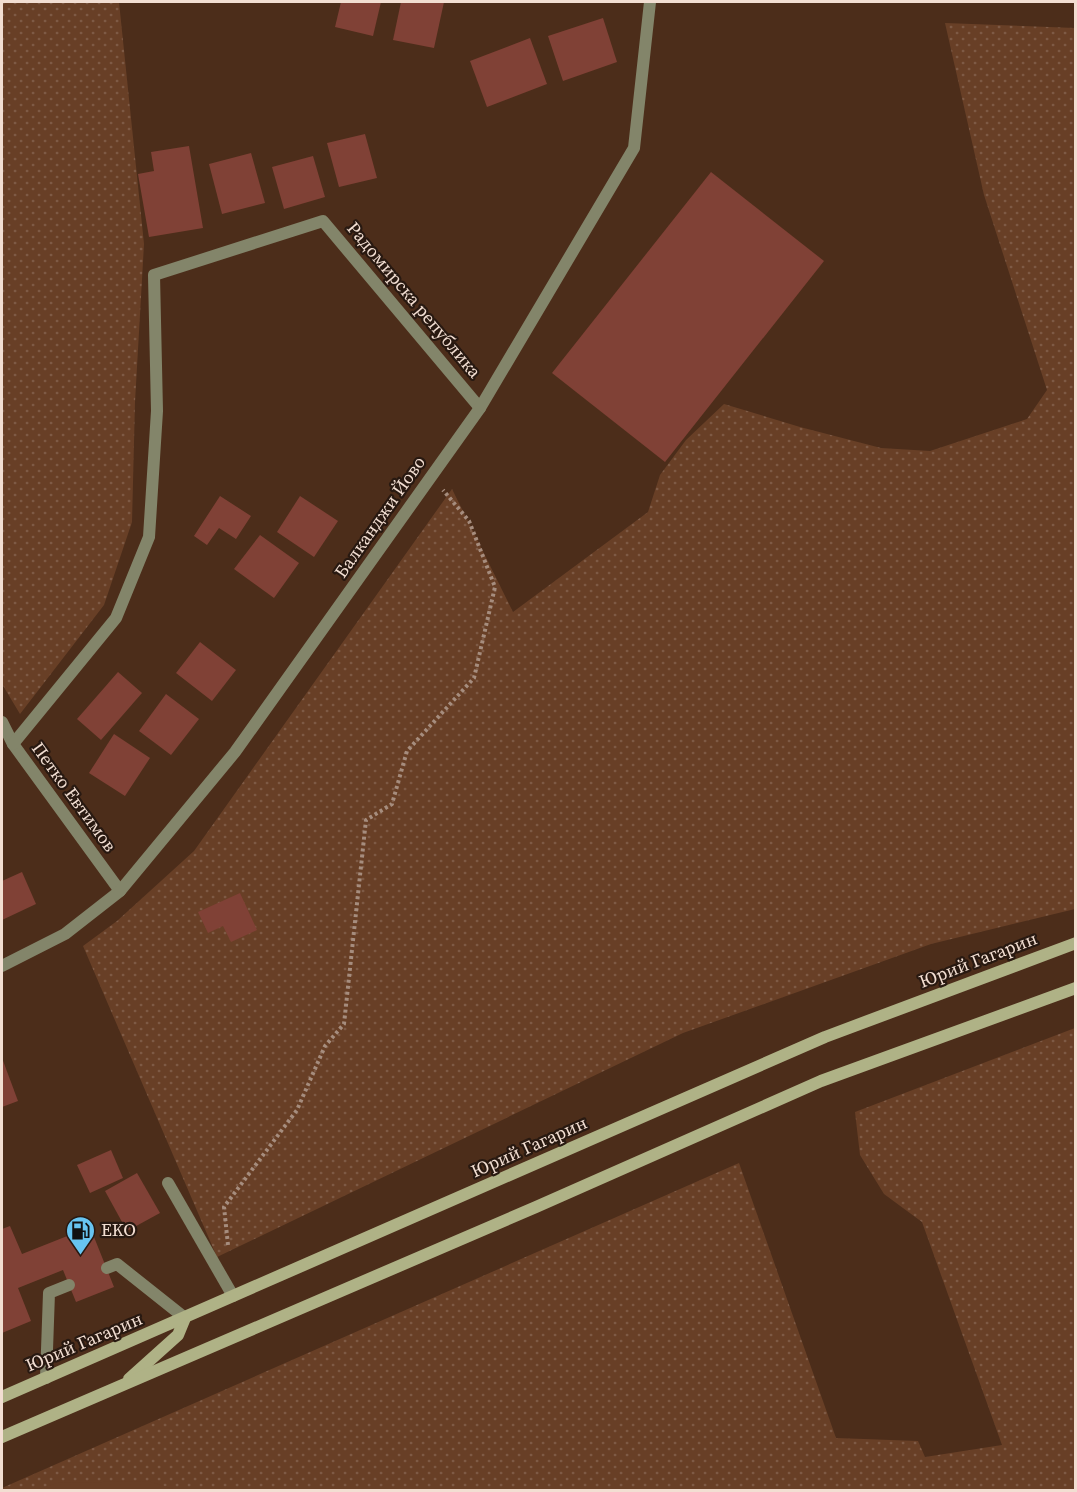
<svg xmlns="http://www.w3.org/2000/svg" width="1077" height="1492" font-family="'Source Serif 4',serif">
	<defs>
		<pattern id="grass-dots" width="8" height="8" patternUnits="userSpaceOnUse" patternTransform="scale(1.5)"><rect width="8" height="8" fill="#683f26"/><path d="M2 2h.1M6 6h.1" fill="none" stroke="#7e5a45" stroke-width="1.8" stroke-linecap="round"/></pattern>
	</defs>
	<rect width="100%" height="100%" fill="#4c2d1a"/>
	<!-- grass -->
	<g fill="url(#grass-dots)">
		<path d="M 2,2 L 119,2 L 144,244 L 135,402 L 132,522 L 104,605 L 20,714 L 2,684 Z"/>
		<path d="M 945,23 L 1075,28 L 1075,909 L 931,944 L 683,1033 L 217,1257 L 83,946 L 117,921 L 194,851 L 452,489 L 513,612 L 648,512 L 660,475 L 686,440 L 724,404 L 800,427 L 881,448 L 930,451 L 1027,419 L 1047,390 L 984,195 Z"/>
		<path d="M 1075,1028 L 1075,1490 L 2,1490 L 2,1488 L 739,1163 L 836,1438 L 918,1441 L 925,1457 L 1002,1445 L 922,1222 L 884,1194 L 860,1155 L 855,1112 Z"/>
	</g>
	<!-- garden -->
	<path fill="#683f26" d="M 148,1481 L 176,1490 L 36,1490 L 57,1483 Z"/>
	<!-- building -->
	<g fill="#804136">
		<path d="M 341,2 L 381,2 L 373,36 L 335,27 Z"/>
		<path d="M 401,2 L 444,2 L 434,48 L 393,40 Z"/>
		<path d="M 603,18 L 617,62 L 563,81 L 548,36 Z"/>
		<path d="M 530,38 L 547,84 L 487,107 L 470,61 Z"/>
		<path d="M 365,134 L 377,178 L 339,187 L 327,143 Z"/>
		<path d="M 189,146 L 203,228 L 149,237 L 138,174 L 154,171 L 151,152 Z"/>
		<path d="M 251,153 L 265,203 L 222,214 L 209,164 Z"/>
		<path d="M 313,156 L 325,197 L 284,209 L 272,167 Z"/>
		<path d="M 711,172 L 824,261 L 665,462 L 552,373 Z"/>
		<path d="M 220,496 L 251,516 L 236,539 L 219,528 L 207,545 L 194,536 Z"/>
		<path d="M 300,496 L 338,521 L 314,557 L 277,532 Z"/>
		<path d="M 260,535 L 299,563 L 274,598 L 234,569 Z"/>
		<path d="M 200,642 L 236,670 L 212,701 L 176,673 Z"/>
		<path d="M 118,672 L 142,693 L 101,740 L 77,719 Z"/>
		<path d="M 166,694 L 199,719 L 171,755 L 139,731 Z"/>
		<path d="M 114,734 L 150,758 L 125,796 L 89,773 Z"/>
		<path d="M 22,872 L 36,904 L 2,920 L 2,881 Z"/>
		<path d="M 240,893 L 257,930 L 231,942 L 223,926 L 208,933 L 198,912 Z"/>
		<path d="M 2,1058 L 18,1101 L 2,1107 Z"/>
		<path d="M 111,1150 L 123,1178 L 90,1193 L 77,1165 Z"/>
		<path d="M 137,1173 L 160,1213 L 127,1231 L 105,1191 Z"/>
		<path d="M 10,1226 L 22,1254 L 90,1227 L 114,1287 L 76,1302 L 63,1270 L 18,1288 L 31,1321 L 2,1333 L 2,1229 Z"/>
	</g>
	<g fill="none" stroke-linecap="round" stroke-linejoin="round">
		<!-- path -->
		<path stroke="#a68d7e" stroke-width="4" stroke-dasharray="3 3" stroke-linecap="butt" d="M 228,1245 L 224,1207 L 297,1110 L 325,1046 L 344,1024 L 366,820 L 392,804 L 407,751 L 474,678 L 495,587 L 469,521 L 443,490"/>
		<!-- lane -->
		<g stroke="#83856a" stroke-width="12">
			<path d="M 168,1183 L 233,1296"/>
			<path d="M 107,1268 L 117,1264 L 185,1318"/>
			<path d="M 46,1378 L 49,1293 L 69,1285"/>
		</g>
		<!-- street -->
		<g stroke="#83856a" stroke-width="12">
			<path d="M 2,722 L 13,744 L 120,891"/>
			<path d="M 13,744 L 116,618 L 149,537 L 157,411 L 154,275 L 323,221 L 480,408"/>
			<path d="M 2,966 L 65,934 L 120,891 L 235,752 L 480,408 L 634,148 L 650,2"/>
		</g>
		<!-- secondary -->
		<g stroke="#afb286" stroke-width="12">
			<path d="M 129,1379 L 178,1335 L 185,1318"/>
			<path d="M 2,1397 L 825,1037 L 1076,943"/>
			<path d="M 2,1437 L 536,1207 L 821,1081 L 1076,988"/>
		</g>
	</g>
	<!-- icons -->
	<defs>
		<symbol id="fuel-pin" viewBox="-11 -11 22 30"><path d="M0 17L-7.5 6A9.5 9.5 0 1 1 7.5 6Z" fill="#67c4f0" stroke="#281911"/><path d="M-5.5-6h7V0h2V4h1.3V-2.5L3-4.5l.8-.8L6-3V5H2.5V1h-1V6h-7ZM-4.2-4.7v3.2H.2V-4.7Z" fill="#111"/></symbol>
	</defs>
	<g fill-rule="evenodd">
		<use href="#fuel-pin" x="64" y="1214" width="33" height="45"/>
	</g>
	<g text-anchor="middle" stroke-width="4.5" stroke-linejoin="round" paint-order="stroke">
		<!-- street labels -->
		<g font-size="18" fill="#f2ded2" stroke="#281911">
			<text transform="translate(414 300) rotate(50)" y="6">Радомирска република</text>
			<text transform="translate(380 517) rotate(-55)" y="6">Балканджи Йово</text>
			<text transform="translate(74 797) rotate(54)" y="6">Петко Евтимов</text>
			<text transform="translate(978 960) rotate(-21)" y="6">Юрий Гагарин</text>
			<text transform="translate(529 1147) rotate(-24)" y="6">Юрий Гагарин</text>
			<text transform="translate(84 1342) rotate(-23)" y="6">Юрий Гагарин</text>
		</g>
		<!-- poi labels -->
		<g font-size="18" fill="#f2ded2" stroke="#281911" text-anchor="start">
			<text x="101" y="1236">EKO</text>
		</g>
	</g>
	<!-- border -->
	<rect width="1077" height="1492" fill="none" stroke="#f2ded2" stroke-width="6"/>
</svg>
